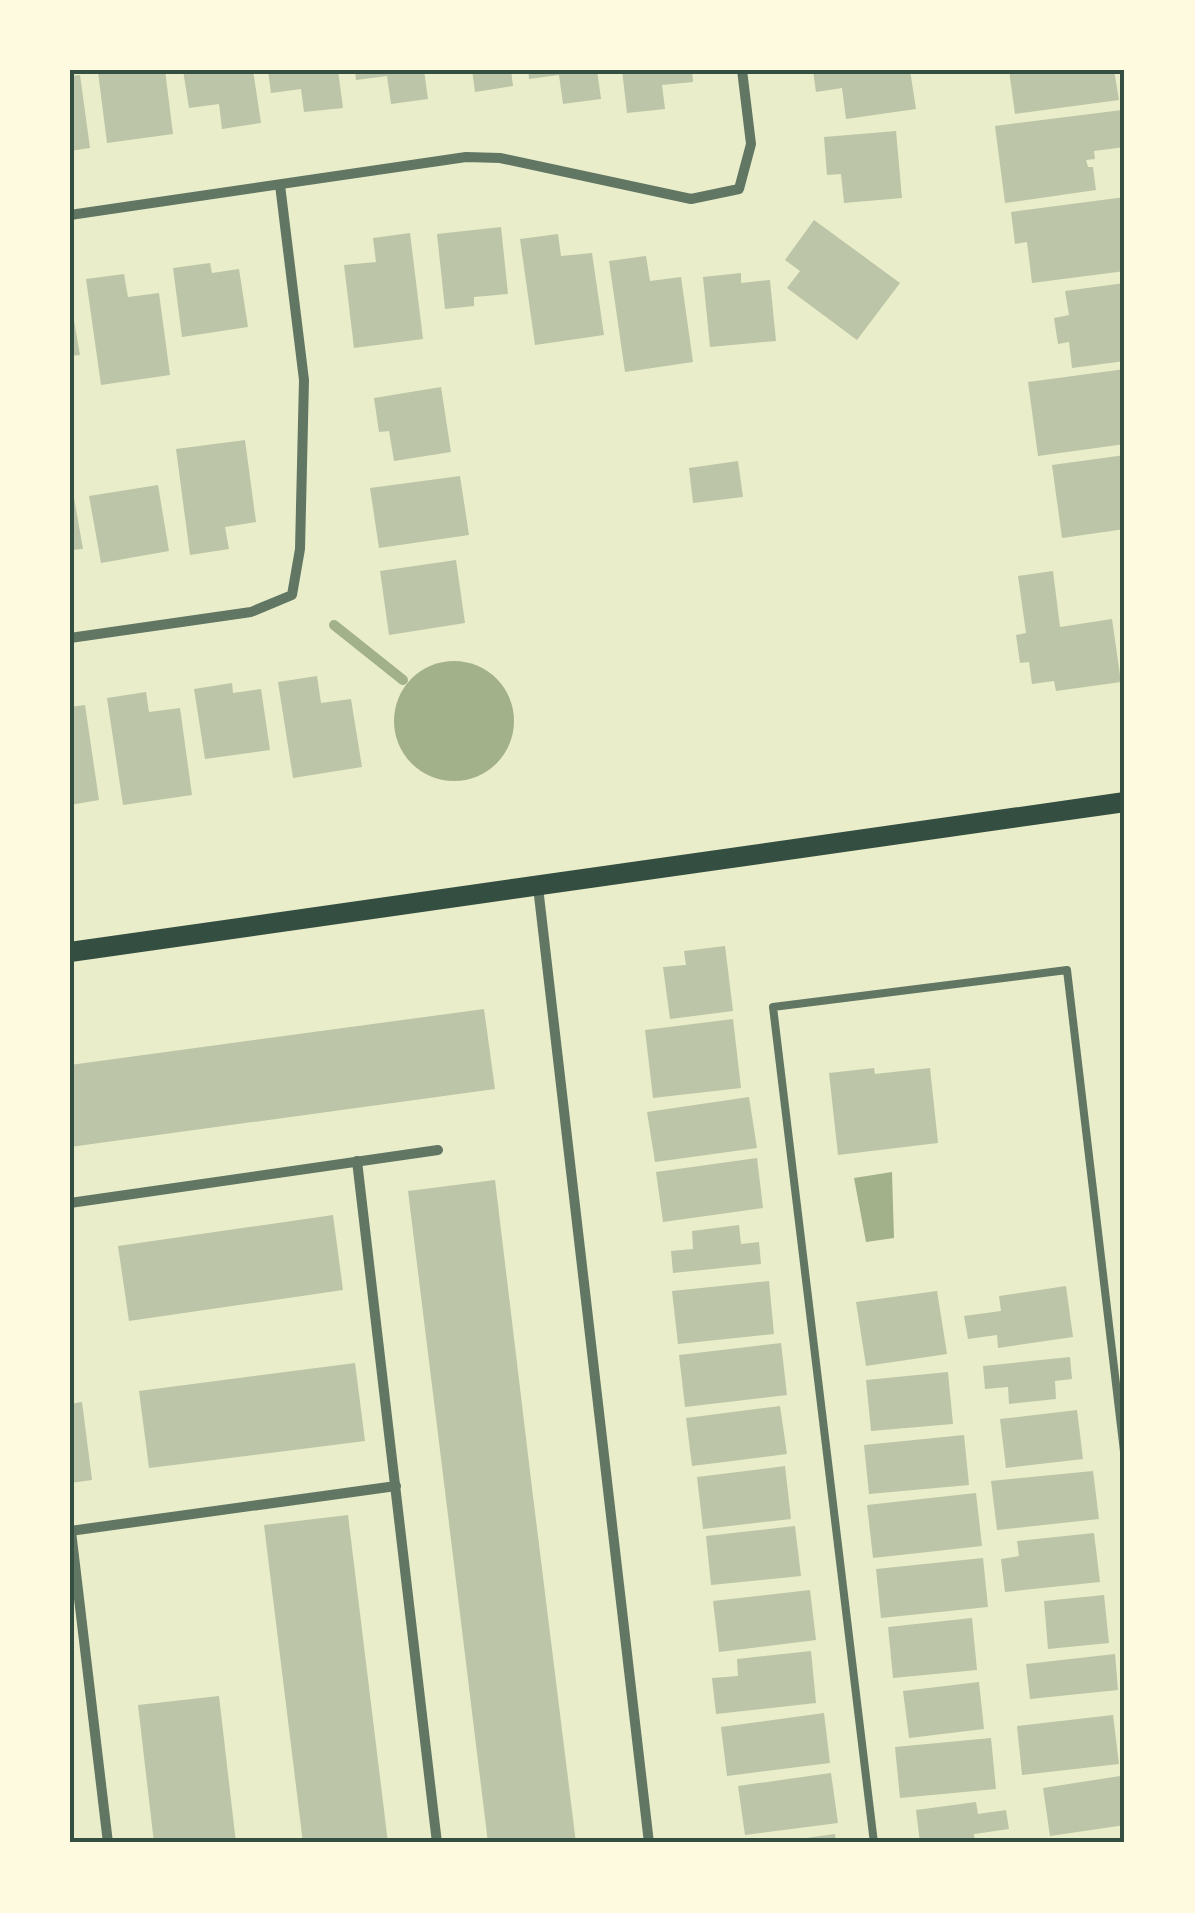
<svg xmlns="http://www.w3.org/2000/svg" width="1195" height="1913" font-family="'Roboto Serif',serif">
	<rect width="100%" height="100%" fill="#e9edc9"/>
	<!-- water -->
	<g fill="#a3b18a">
		<circle cx="454" cy="721" r="60"/>
		<path d="M 892,1172 L 894,1238 L 866,1242 L 854,1178 Z"/>
	</g>
	<g fill="none" stroke-linecap="round" stroke-linejoin="round">
		<!-- stream -->
		<path stroke="#a3b18a" stroke-width="10" d="M 334,625 L 403,680"/>
	</g>
	<!-- building -->
	<g fill="#bcc5a7">
		<path d="M 116,70 L 165,70 L 173,134 L 107,143 L 98,72 Z"/>
		<path d="M 183,70 L 253,70 L 261,123 L 222,129 L 219,104 L 189,108 Z"/>
		<path d="M 268,70 L 338,70 L 343,108 L 304,112 L 301,89 L 271,93 Z"/>
		<path d="M 355,70 L 424,70 L 428,99 L 391,104 L 387,76 L 356,80 Z"/>
		<path d="M 472,70 L 511,70 L 513,86 L 475,92 Z"/>
		<path d="M 528,70 L 597,70 L 601,99 L 563,104 L 559,75 L 529,79 Z"/>
		<path d="M 622,70 L 692,70 L 693,82 L 662,85 L 665,109 L 627,113 Z"/>
		<path d="M 813,70 L 910,70 L 916,109 L 846,119 L 842,88 L 816,92 Z"/>
		<path d="M 1009,70 L 1114,70 L 1119,100 L 1015,114 Z"/>
		<path d="M 80,75 L 90,148 L 70,151 L 70,76 Z"/>
		<path d="M 1122,110 L 1125,147 L 1094,151 L 1095,159 L 1086,160 L 1088,167 L 1093,167 L 1096,190 L 1005,203 L 995,126 Z"/>
		<path d="M 896,131 L 902,198 L 844,203 L 841,174 L 827,175 L 824,137 Z"/>
		<path d="M 1125,197 L 1125,271 L 1032,283 L 1027,242 L 1015,244 L 1011,212 Z"/>
		<path d="M 814,220 L 900,283 L 857,340 L 787,288 L 800,271 L 785,260 Z"/>
		<path d="M 501,227 L 508,294 L 474,297 L 474,306 L 445,309 L 437,234 Z"/>
		<path d="M 410,233 L 423,339 L 354,348 L 344,265 L 376,262 L 373,238 Z"/>
		<path d="M 558,234 L 561,256 L 592,253 L 604,335 L 535,345 L 520,239 Z"/>
		<path d="M 646,256 L 650,281 L 681,277 L 693,362 L 625,372 L 609,261 Z"/>
		<path d="M 210,263 L 212,273 L 239,269 L 248,327 L 182,337 L 173,268 Z"/>
		<path d="M 741,273 L 741,283 L 770,280 L 776,341 L 710,347 L 703,277 Z"/>
		<path d="M 124,274 L 128,297 L 159,293 L 170,375 L 101,385 L 86,279 Z"/>
		<path d="M 1125,283 L 1125,361 L 1072,368 L 1069,342 L 1058,344 L 1054,318 L 1069,315 L 1065,291 Z"/>
		<path d="M 70,297 L 80,355 L 70,356 Z"/>
		<path d="M 1125,369 L 1125,444 L 1038,456 L 1028,382 Z"/>
		<path d="M 441,387 L 451,452 L 394,461 L 389,431 L 379,432 L 374,398 Z"/>
		<path d="M 245,440 L 256,522 L 225,527 L 229,549 L 190,555 L 176,449 Z"/>
		<path d="M 1125,455 L 1125,529 L 1062,538 L 1052,465 Z"/>
		<path d="M 738,461 L 743,497 L 693,503 L 689,468 Z"/>
		<path d="M 70,475 L 83,549 L 70,550 Z"/>
		<path d="M 460,476 L 469,535 L 379,548 L 370,488 Z"/>
		<path d="M 158,485 L 169,551 L 101,563 L 89,496 Z"/>
		<path d="M 456,560 L 465,623 L 389,635 L 380,571 Z"/>
		<path d="M 1053,571 L 1060,627 L 1112,619 L 1121,682 L 1056,691 L 1054,681 L 1032,684 L 1029,662 L 1020,663 L 1016,635 L 1026,633 L 1018,576 Z"/>
		<path d="M 317,676 L 321,703 L 351,699 L 362,767 L 293,778 L 278,682 Z"/>
		<path d="M 232,683 L 233,693 L 261,689 L 270,750 L 205,759 L 194,689 Z"/>
		<path d="M 146,692 L 149,712 L 180,708 L 192,795 L 123,805 L 107,698 Z"/>
		<path d="M 85,705 L 99,800 L 70,805 L 70,707 Z"/>
		<path d="M 725,946 L 733,1011 L 670,1019 L 663,967 L 686,965 L 684,951 Z"/>
		<path d="M 484,1009 L 495,1089 L 70,1147 L 70,1065 Z"/>
		<path d="M 733,1019 L 741,1088 L 653,1098 L 645,1030 Z"/>
		<path d="M 874,1068 L 875,1074 L 930,1068 L 938,1143 L 838,1155 L 829,1073 Z"/>
		<path d="M 749,1097 L 757,1148 L 655,1162 L 647,1112 Z"/>
		<path d="M 757,1158 L 763,1208 L 663,1222 L 656,1172 Z"/>
		<path d="M 495,1180 L 532,1488 L 576,1843 L 488,1843 L 446,1499 L 408,1191 Z"/>
		<path d="M 333,1215 L 343,1290 L 129,1321 L 118,1246 Z"/>
		<path d="M 739,1225 L 741,1244 L 759,1242 L 761,1264 L 673,1273 L 671,1251 L 693,1249 L 692,1231 Z"/>
		<path d="M 769,1281 L 774,1334 L 678,1344 L 672,1291 Z"/>
		<path d="M 1066,1286 L 1073,1337 L 998,1348 L 997,1335 L 968,1339 L 964,1316 L 1001,1311 L 999,1296 Z"/>
		<path d="M 937,1291 L 947,1354 L 866,1366 L 856,1302 Z"/>
		<path d="M 781,1343 L 787,1395 L 685,1407 L 679,1355 Z"/>
		<path d="M 1070,1357 L 1072,1379 L 1055,1381 L 1056,1399 L 1009,1404 L 1008,1387 L 985,1389 L 983,1366 Z"/>
		<path d="M 355,1363 L 365,1441 L 149,1468 L 139,1391 Z"/>
		<path d="M 948,1372 L 953,1424 L 871,1431 L 866,1380 Z"/>
		<path d="M 82,1402 L 92,1480 L 70,1483 L 70,1404 Z"/>
		<path d="M 780,1406 L 787,1454 L 692,1466 L 686,1418 Z"/>
		<path d="M 1077,1410 L 1083,1459 L 1006,1468 L 1000,1419 Z"/>
		<path d="M 964,1435 L 969,1485 L 869,1494 L 864,1445 Z"/>
		<path d="M 785,1466 L 791,1519 L 703,1529 L 697,1477 Z"/>
		<path d="M 1093,1471 L 1099,1519 L 997,1530 L 991,1481 Z"/>
		<path d="M 976,1493 L 982,1546 L 873,1558 L 867,1505 Z"/>
		<path d="M 348,1515 L 388,1843 L 303,1843 L 264,1525 Z"/>
		<path d="M 795,1526 L 801,1576 L 711,1585 L 706,1536 Z"/>
		<path d="M 1094,1533 L 1100,1582 L 1005,1592 L 1001,1559 L 1019,1556 L 1017,1541 Z"/>
		<path d="M 983,1558 L 988,1607 L 881,1618 L 876,1569 Z"/>
		<path d="M 810,1590 L 816,1640 L 719,1652 L 713,1601 Z"/>
		<path d="M 1104,1595 L 1109,1643 L 1048,1649 L 1044,1601 Z"/>
		<path d="M 972,1618 L 977,1670 L 893,1678 L 888,1627 Z"/>
		<path d="M 811,1651 L 816,1703 L 716,1714 L 712,1678 L 738,1676 L 737,1659 Z"/>
		<path d="M 1115,1654 L 1118,1690 L 1030,1699 L 1026,1664 Z"/>
		<path d="M 979,1682 L 984,1729 L 909,1738 L 903,1691 Z"/>
		<path d="M 219,1696 L 236,1843 L 154,1843 L 138,1705 Z"/>
		<path d="M 824,1713 L 830,1763 L 727,1776 L 721,1727 Z"/>
		<path d="M 1113,1715 L 1119,1764 L 1022,1775 L 1017,1726 Z"/>
		<path d="M 991,1738 L 996,1789 L 900,1798 L 895,1747 Z"/>
		<path d="M 831,1773 L 838,1823 L 745,1835 L 738,1786 Z"/>
		<path d="M 1120,1776 L 1125,1825 L 1050,1836 L 1043,1788 Z"/>
		<path d="M 976,1802 L 978,1814 L 1006,1810 L 1009,1829 L 974,1834 L 975,1843 L 920,1843 L 916,1810 Z"/>
		<path d="M 835,1834 L 836,1843 L 785,1843 L 785,1841 Z"/>
	</g>
	<g fill="none" stroke-linecap="round" stroke-linejoin="round">
		<!-- service -->
		<path stroke="#617663" stroke-width="8" d="M 874,1843 L 773,1007 L 1067,970 L 1125,1460"/>
		<!-- minor -->
		<g stroke="#617663" stroke-width="10">
			<path d="M 70,215 L 466,157 L 500,158 L 691,199 L 739,189 L 751,144 L 742,70"/>
			<path d="M 70,638 L 251,612 L 292,595 L 300,549 L 304,380 L 280,185"/>
			<path d="M 538,887 L 649,1843"/>
			<path d="M 357,1161 L 437,1843"/>
			<path d="M 70,1203 L 438,1150"/>
			<path d="M 70,1531 L 396,1486"/>
			<path d="M 71,1531 L 108,1843"/>
		</g>
		<!-- secondary -->
		<path stroke="#344e41" stroke-width="20" d="M 70,952 L 1125,802"/>
	</g>
	<!-- border -->
	<rect width="1195" height="1913" fill="none" stroke="#fefae0" stroke-width="145"/>
	<rect x="72" y="72" width="1050" height="1768" fill="none" stroke="#344e41" stroke-width="4"/>
</svg>
